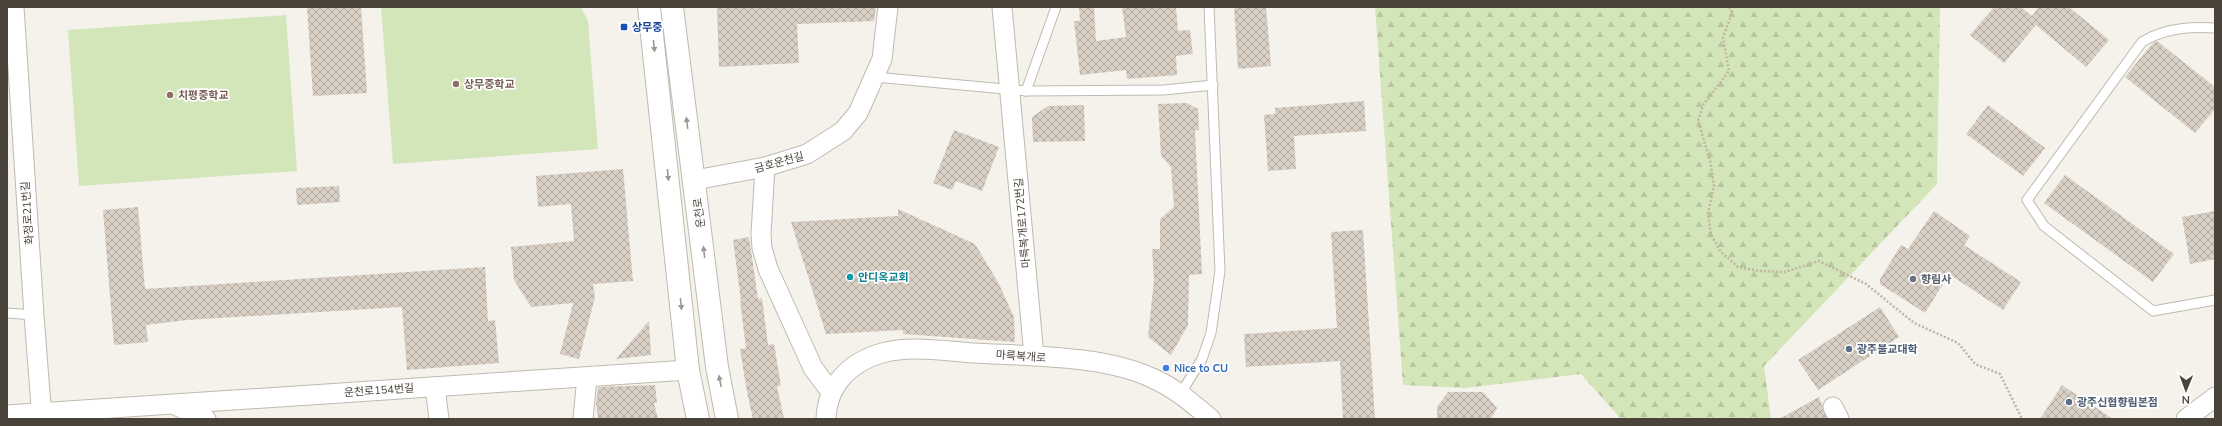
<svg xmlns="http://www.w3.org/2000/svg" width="2222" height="426" font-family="'Nunito Sans','Noto Sans KR',sans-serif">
	<defs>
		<pattern id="forest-firs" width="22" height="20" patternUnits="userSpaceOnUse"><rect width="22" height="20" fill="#d3e6b9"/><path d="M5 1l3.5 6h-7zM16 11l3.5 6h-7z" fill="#b7c6a0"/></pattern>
		<pattern id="building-cross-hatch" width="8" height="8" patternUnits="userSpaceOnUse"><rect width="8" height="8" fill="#d9d0c5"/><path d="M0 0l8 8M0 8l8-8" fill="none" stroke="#b2aaa1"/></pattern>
	</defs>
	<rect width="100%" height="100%" fill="#f5f2ec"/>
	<!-- forest -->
	<path fill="url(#forest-firs)" d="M 1375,7 L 1940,7 L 1937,184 L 1764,366 L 1771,419 L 1621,419 L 1581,374 L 1465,388 L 1403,385 Z"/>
	<!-- pitch -->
	<g fill="#d3e6b9">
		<path d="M 381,7 L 581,7 L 588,21 L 598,149 L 393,164 Z"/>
		<path d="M 286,15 L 297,171 L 79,186 L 68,30 Z"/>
	</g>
	<!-- building -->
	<g fill="url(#building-cross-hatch)">
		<path d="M 307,7 L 361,7 L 367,93 L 313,96 Z"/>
		<path d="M 717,7 L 876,7 L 874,21 L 797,24 L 799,63 L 719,67 Z"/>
		<path d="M 1079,7 L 1094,7 L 1096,41 L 1126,37 L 1122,7 L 1176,7 L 1178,31 L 1190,30 L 1193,54 L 1176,56 L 1177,75 L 1127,79 L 1126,70 L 1080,75 L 1074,21 L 1080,21 Z"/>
		<path d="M 1234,7 L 1266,7 L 1271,66 L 1238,69 Z"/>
		<path d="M 1994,7 L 2021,7 L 2032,16 L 2039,7 L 2069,7 L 2109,40 L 2086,67 L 2036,25 L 2004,63 L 1970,35 Z"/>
		<path d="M 2157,41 L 2215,87 L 2215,109 L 2195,133 L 2125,77 L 2152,44 Z"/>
		<path d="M 1364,101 L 1366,131 L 1294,136 L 1296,169 L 1268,171 L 1264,115 L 1275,114 L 1275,108 Z"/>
		<path d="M 1187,103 L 1198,109 L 1199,130 L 1195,130 L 1202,274 L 1189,275 L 1188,325 L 1171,355 L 1148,337 L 1154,280 L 1152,249 L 1160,249 L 1160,219 L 1174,207 L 1171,167 L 1161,156 L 1158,104 Z"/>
		<path d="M 1084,105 L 1085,141 L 1033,142 L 1032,117 L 1048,106 Z"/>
		<path d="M 1988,105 L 2045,148 L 2023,176 L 1966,134 Z"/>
		<path d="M 954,130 L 999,147 L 982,191 L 956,181 L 952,190 L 933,183 Z"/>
		<path d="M 623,169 L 633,281 L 593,284 L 595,297 L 579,359 L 560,354 L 573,303 L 531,307 L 514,280 L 511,247 L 574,241 L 571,204 L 538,207 L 536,176 Z"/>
		<path d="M 2065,175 L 2174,254 L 2153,282 L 2044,203 Z"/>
		<path d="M 339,186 L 340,202 L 297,205 L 296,188 Z"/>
		<path d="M 138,207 L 145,289 L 485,267 L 488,321 L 495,320 L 499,363 L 407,370 L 402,307 L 187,320 L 146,325 L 148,342 L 114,345 L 103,210 Z"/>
		<path d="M 898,209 L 975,244 L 998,282 L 1014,317 L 1015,342 L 903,334 L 903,330 L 826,334 L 791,222 L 898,216 Z"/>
		<path d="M 1934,211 L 1970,236 L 1964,245 L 2021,282 L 2003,310 L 1949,274 L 1925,313 L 1880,284 L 1880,279 L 1901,245 L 1908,249 Z"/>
		<path d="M 2215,211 L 2215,259 L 2190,264 L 2182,217 Z"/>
		<path d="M 1363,230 L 1375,419 L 1343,419 L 1340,361 L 1246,367 L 1244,334 L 1337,328 L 1331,232 Z"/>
		<path d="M 749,237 L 758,299 L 762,298 L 768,345 L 774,344 L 781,386 L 777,386 L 784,419 L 753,419 L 747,392 L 740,349 L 746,348 L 740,301 L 741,301 L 733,240 Z"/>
		<path d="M 1880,307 L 1899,337 L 1818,390 L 1798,360 Z"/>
		<path d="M 649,321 L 651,355 L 616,359 Z"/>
		<path d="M 655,385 L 657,403 L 654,403 L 658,419 L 598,419 L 596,403 L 598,387 Z"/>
		<path d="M 2062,385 L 2113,419 L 2040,419 Z"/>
		<path d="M 1448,392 L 1483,392 L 1497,408 L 1491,419 L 1437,419 L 1437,407 Z"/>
		<path d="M 1819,397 L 1827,419 L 1779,419 Z"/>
	</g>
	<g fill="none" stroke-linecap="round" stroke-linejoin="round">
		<defs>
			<g id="service">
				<path d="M 2215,28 C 2190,26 2164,28 2142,42 L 2027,200 L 2044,226 L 2153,311 L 2215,300"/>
				<path d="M 875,77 L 1026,91 L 1164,90 L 1213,85"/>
				<path d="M 1026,91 L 1056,7"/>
				<path d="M 7,313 L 34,315"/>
				<path d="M 1181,393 L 1202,359 L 1211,333 L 1220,271 L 1209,7"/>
			</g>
			<g id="minor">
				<path d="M 14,7 L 34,315 L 42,419"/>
				<path d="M 1002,7 L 1034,356"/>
				<path d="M 765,167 L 761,234 L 762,248 L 768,269 L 813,368 L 831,392"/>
				<path d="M 695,180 L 765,167 L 807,154 L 843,131 L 858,113 L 882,59 L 888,7"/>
				<path d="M 435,387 L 439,419"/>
				<path d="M 175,405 L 206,419"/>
				<path d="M 1833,407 L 1839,419"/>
				<path d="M 7,415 L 688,370"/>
				<path d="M 583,419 L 587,377"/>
				<path d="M 826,419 C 827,385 850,362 882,353 C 911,345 943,351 973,353 C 1027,356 1103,355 1152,378 C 1175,388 1192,403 1211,419"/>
				<path d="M 2186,419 L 2215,397"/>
			</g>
			<g id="tertiary">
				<path d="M 649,7 L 688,370 L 698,419"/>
				<path d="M 672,7 L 717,367 L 727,419"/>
			</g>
		</defs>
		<!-- service casing -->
		<use href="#service" stroke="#c0b9af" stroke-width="11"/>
		<!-- minor casing -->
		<use href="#minor" stroke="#c0b9af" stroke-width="21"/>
		<!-- tertiary casing -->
		<use href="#tertiary" stroke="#c0b9af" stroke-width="24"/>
		<!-- path -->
		<path stroke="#c1b4a2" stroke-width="2.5" stroke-dasharray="2 2" stroke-linecap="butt" d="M 1729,7 L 1732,12 L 1723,38 L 1729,71 L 1703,105 L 1698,121 L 1710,160 L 1714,186 L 1708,213 L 1711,235 L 1721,252 L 1738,267 L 1759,271 L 1785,272 L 1819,261 L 1866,284 L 1914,323 L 1958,343 L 1975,364 L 2000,374 L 2022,419"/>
		<!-- service -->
		<use href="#service" stroke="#fff" stroke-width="9"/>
		<!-- minor -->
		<use href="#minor" stroke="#fff" stroke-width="19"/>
		<!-- tertiary -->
		<use href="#tertiary" stroke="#fff" stroke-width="22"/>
	</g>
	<!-- one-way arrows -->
	<defs><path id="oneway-solid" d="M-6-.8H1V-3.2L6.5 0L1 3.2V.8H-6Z"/></defs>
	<g fill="#9b9893">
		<use href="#oneway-solid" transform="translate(654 46) rotate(84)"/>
		<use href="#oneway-solid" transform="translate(687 123) rotate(-97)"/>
		<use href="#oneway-solid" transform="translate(668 175) rotate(84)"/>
		<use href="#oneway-solid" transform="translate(704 252) rotate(-97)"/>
		<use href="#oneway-solid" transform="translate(681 304) rotate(84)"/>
		<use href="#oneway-solid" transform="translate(720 381) rotate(-101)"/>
	</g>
	<!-- markers -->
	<rect fill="#1a4fb4" stroke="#fff" stroke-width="1.5" x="620" y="23" width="8" height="8" rx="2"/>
	<g fill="#8d6e63" stroke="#fff" stroke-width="1.5">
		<circle cx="456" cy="84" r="4"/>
		<circle cx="170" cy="95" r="4"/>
	</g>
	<circle fill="#0f9aa8" stroke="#fff" stroke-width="1.5" cx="850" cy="277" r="4"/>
	<circle fill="#6b7280" stroke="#fff" stroke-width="1.5" cx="1913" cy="279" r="4"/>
	<g fill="#5c6f8a" stroke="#fff" stroke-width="1.5">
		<circle cx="1849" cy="349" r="4"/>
		<circle cx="2069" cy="402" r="4"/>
	</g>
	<circle fill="#3f7fe0" stroke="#fff" stroke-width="1.5" cx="1166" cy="368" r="4"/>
	<g text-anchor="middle" stroke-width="3.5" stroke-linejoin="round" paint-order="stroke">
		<!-- transit labels -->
		<g font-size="11" font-weight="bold" fill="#164399" stroke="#fff" text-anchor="start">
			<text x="632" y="31">상무중</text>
		</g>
		<!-- education labels -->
		<g font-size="11" font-weight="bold" fill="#785e54" stroke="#fff" text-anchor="start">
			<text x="464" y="88">상무중학교</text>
			<text x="178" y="99">치평중학교</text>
		</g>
		<!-- street labels -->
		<g font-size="11" fill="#49433a" stroke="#fff">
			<text transform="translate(779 162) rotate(-15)" y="4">금호운천길</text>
			<text transform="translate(27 213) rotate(-94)" y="4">화정로21번길</text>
			<text transform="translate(699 213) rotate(-97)" y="4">운천로</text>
			<text transform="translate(1022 223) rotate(-95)" y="4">마륵복개로172번길</text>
			<text transform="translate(1021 356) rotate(4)" y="4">마륵복개로</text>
			<text transform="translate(379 390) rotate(-4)" y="4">운천로154번길</text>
		</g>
		<!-- culture labels -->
		<g font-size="11" font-weight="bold" fill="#0d838f" stroke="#fff" text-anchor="start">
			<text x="858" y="281">안디옥교회</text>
		</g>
		<!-- worship labels -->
		<g font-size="11" font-weight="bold" fill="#5b616d" stroke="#fff" text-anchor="start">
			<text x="1921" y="283">향림사</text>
		</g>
		<!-- service labels -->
		<g font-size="11" font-weight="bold" fill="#4e5e75" stroke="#fff" text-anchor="start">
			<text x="1857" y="353">광주불교대학</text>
			<text x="2077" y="406">광주신협향림본점</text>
		</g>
		<!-- shop labels -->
		<g font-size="11" font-weight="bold" fill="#366cbe" stroke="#fff" text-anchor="start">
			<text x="1174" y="372">Nice to CU</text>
		</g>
	</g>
	<!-- border -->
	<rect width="2222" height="426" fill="none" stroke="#49433a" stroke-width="16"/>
	<!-- north arrow -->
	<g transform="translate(2186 390) rotate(181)" stroke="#ffffff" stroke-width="3" paint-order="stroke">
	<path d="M0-3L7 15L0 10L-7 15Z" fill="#49433a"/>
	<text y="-6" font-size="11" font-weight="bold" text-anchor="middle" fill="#49433a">N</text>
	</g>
</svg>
